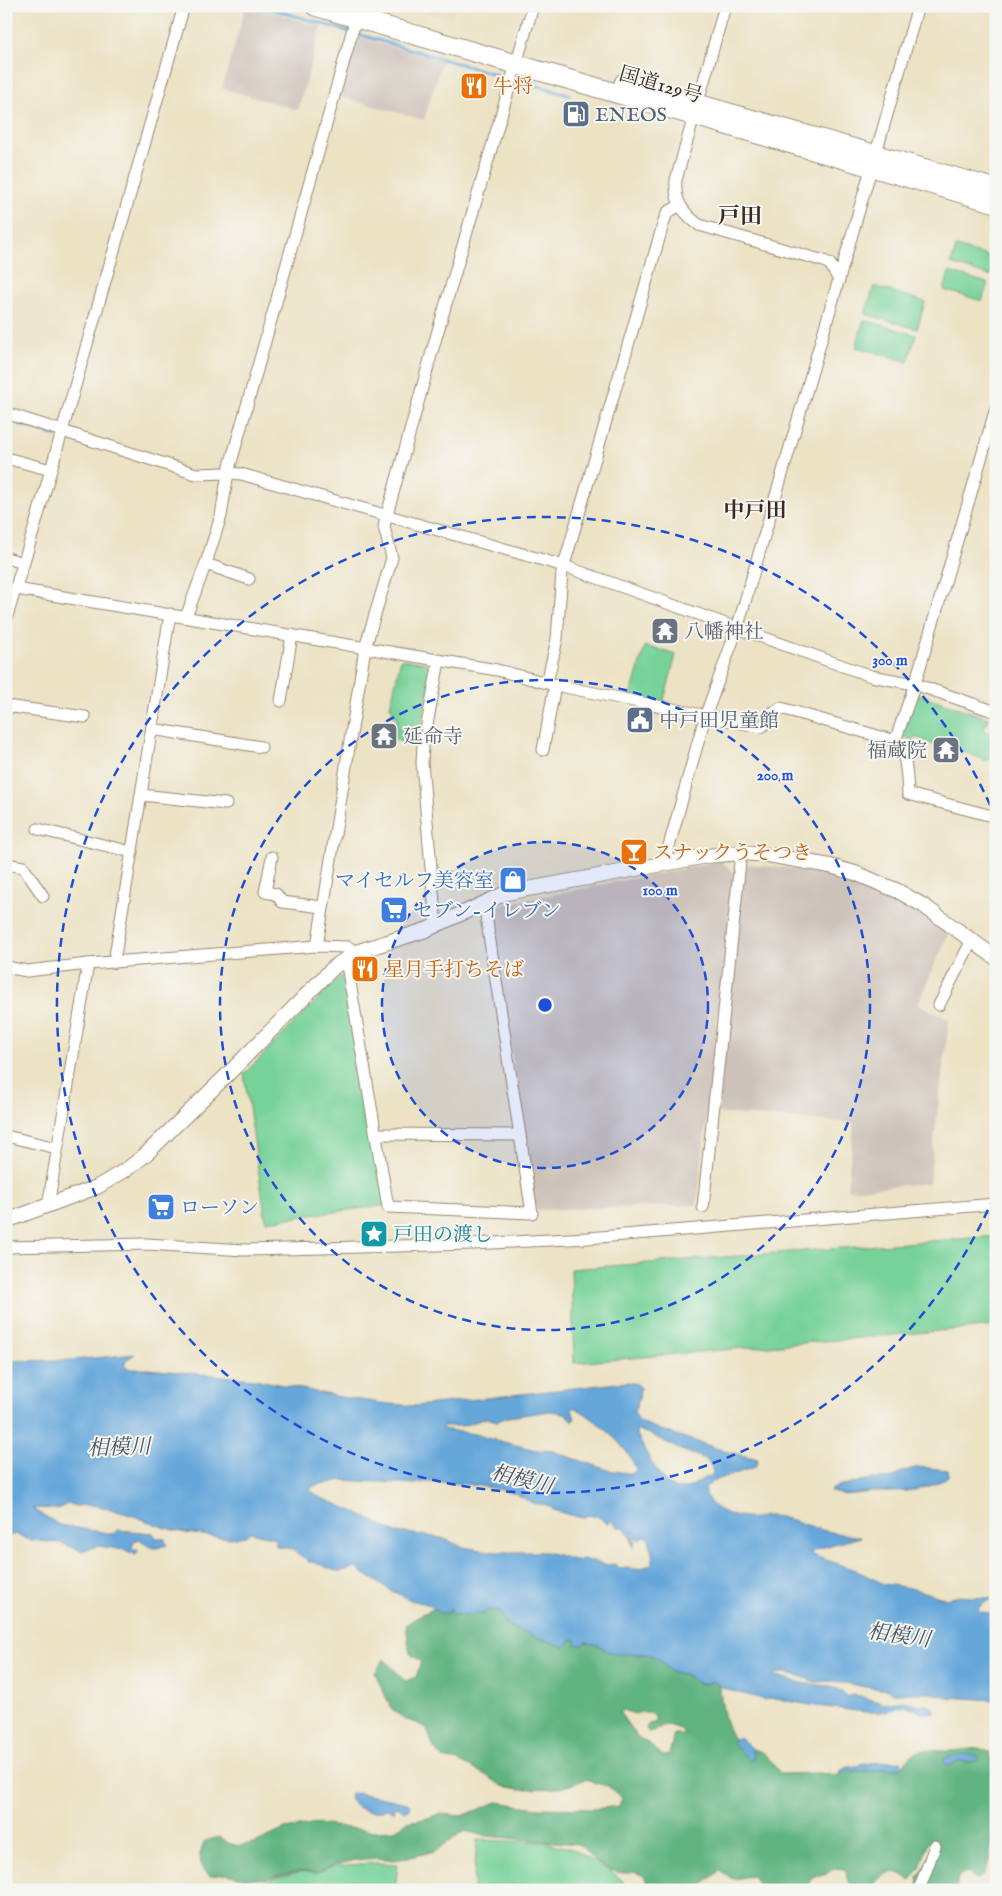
<svg xmlns="http://www.w3.org/2000/svg" width="1002" height="1896" font-family="'IM FELL English','Noto Serif JP',serif">
	<rect width="100%" height="100%" fill="#f6f6f2"/>
	<filter id="ink" filterUnits="userSpaceOnUse"><feTurbulence type="fractalNoise" baseFrequency=".02" numOctaves="2"/><feDisplacementMap in="SourceGraphic" scale="10" xChannelSelector="R" yChannelSelector="G"/><feConvolveMatrix kernelMatrix="1 2 1 2 8 2 1 2 1" color-interpolation-filters="sRGB"/></filter>
	<filter id="wash" filterUnits="userSpaceOnUse"><feTurbulence type="fractalNoise" baseFrequency=".0096" numOctaves="4" result="noise"/><feDisplacementMap in="SourceGraphic" scale="20" xChannelSelector="R" yChannelSelector="G"/><feGaussianBlur stdDeviation="1.12" result="paint"/><feColorMatrix in="noise" values="0 0 0 0 0 0 0 0 0 0 0 0 0 0 0 0 0 1.4 0 .05"/><feComposite in="paint" operator="in"/></filter>
	<g filter="url(#wash)">
		<rect width="100%" height="100%" fill="#ece2c4"/>
		<!-- built -->
		<path fill="#efd6bb" d="M 401,6 L 455,6 L 451,20 Z"/>
		<!-- industrial -->
		<g fill="#cdc2b9">
			<path d="M 246,6 L 252,6 L 321,27 L 298,110 L 222,88 Z"/>
			<path d="M 357,37 L 442,61 L 424,120 L 338,96 L 341,93 Z"/>
			<path d="M 721,861 L 734,873 L 697,1205 L 536,1210 L 490,912 L 496,906 Z"/>
			<path d="M 749,864 L 832,874 L 896,897 L 949,932 L 918,1004 L 949,1020 L 929,1183 L 847,1190 L 854,1123 L 717,1113 L 743,869 Z"/>
		</g>
		<!-- green -->
		<g fill="#77d299" stroke="#597e5c">
			<path d="M 956,247 L 995,258 L 990,276 L 951,264 Z"/>
			<path d="M 949,272 L 988,283 L 982,301 L 944,290 Z"/>
			<path d="M 874,286 L 925,302 L 917,329 L 865,314 Z"/>
			<path d="M 864,320 L 916,335 L 908,362 L 856,347 Z"/>
			<path d="M 645,646 L 676,655 L 663,704 L 630,698 Z"/>
			<path d="M 401,659 L 433,664 L 418,744 L 394,740 L 397,717 L 391,715 L 393,708 L 390,707 Z"/>
			<path d="M 915,693 L 988,718 L 984,731 L 992,734 L 990,744 L 996,746 L 995,762 L 988,759 L 987,761 L 959,750 L 954,754 C 940,749 929,742 915,737 L 914,740 L 899,736 Z"/>
			<path d="M 341,976 L 346,977 L 387,1205 L 266,1221 L 244,1074 Z"/>
			<path d="M 996,1236 L 996,1326 L 574,1363 L 571,1269 Z"/>
			<path d="M 477,1840 L 544,1842 L 573,1849 L 616,1875 L 630,1890 L 473,1890 Z"/>
			<path d="M 377,1863 L 398,1864 L 395,1890 L 253,1890 C 269,1871 351,1864 377,1863 Z"/>
		</g>
		<!-- forest -->
		<path fill="#61b481" stroke="#4e6f50" fill-rule="evenodd" d="M 448,1608 L 452,1610 L 452,1615 L 483,1614 L 487,1609 L 499,1611 L 507,1625 L 533,1636 L 564,1647 L 572,1639 L 598,1645 L 605,1649 L 640,1655 L 647,1654 L 657,1658 L 672,1672 L 684,1674 L 698,1683 L 705,1684 L 713,1681 L 720,1687 C 721,1703 726,1737 741,1745 C 748,1749 756,1749 763,1753 C 769,1757 775,1768 781,1774 L 818,1773 L 840,1775 L 846,1771 L 874,1771 L 886,1768 L 892,1769 L 902,1767 C 917,1743 928,1752 951,1751 C 960,1750 969,1749 979,1748 L 989,1752 L 991,1758 L 996,1760 L 996,1843 L 993,1843 C 987,1856 991,1878 974,1879 L 970,1874 L 963,1873 L 958,1878 L 956,1890 L 917,1890 L 919,1887 L 918,1876 L 923,1871 L 936,1842 L 929,1842 L 920,1868 L 910,1881 C 895,1865 881,1873 870,1890 L 851,1890 L 847,1878 L 846,1870 C 837,1866 832,1869 825,1875 L 817,1875 L 811,1878 L 808,1890 L 760,1890 L 753,1876 L 733,1879 L 719,1871 L 697,1890 L 651,1890 L 644,1876 L 635,1872 C 619,1876 604,1869 592,1858 C 586,1853 585,1848 578,1844 L 486,1836 L 464,1831 L 435,1851 L 407,1858 L 394,1860 L 377,1858 L 357,1860 L 334,1865 L 316,1873 L 297,1871 L 265,1879 L 244,1878 L 227,1874 L 210,1876 L 201,1867 L 200,1853 L 205,1841 L 219,1837 L 228,1843 L 239,1846 L 257,1842 L 285,1829 L 318,1824 L 372,1831 L 395,1830 L 407,1822 L 424,1819 L 440,1814 L 462,1816 L 497,1802 L 538,1808 L 593,1809 L 619,1806 L 622,1798 L 608,1786 L 595,1783 L 587,1779 L 561,1788 L 520,1789 L 502,1786 L 486,1775 L 458,1761 L 443,1758 L 434,1748 L 427,1729 L 417,1723 L 404,1719 L 391,1708 L 375,1673 L 384,1659 L 406,1681 L 416,1677 L 421,1661 L 410,1654 L 406,1625 L 418,1616 L 433,1609 L 440,1613 ZM 622,1710 L 635,1714 L 641,1712 L 650,1712 L 655,1717 L 655,1722 L 649,1724 L 646,1728 L 648,1732 L 654,1732 C 664,1722 670,1725 682,1730 L 684,1734 L 674,1734 L 669,1755 L 663,1756 L 648,1743 L 636,1736 L 620,1713 Z"/>
		<!-- water -->
		<g fill="#66a7da" stroke="#50687c" fill-rule="evenodd">
			<path d="M 135,1354 L 126,1360 L 124,1365 L 130,1369 L 148,1369 L 254,1379 L 340,1397 L 388,1404 L 416,1406 L 627,1382 L 637,1384 L 640,1388 L 639,1399 L 634,1412 L 639,1421 L 652,1427 L 725,1451 L 758,1459 L 755,1467 L 713,1481 L 704,1489 C 711,1515 732,1514 754,1519 C 773,1509 805,1526 826,1531 C 838,1534 850,1535 861,1537 L 827,1546 L 811,1552 L 812,1555 L 855,1570 L 884,1584 L 910,1588 L 947,1599 L 954,1596 L 990,1598 L 991,1600 L 983,1603 L 978,1609 L 981,1612 L 996,1614 L 996,1700 L 947,1697 L 932,1693 L 893,1693 L 888,1690 L 865,1687 L 846,1683 L 836,1683 L 834,1681 L 815,1682 L 800,1676 L 786,1673 L 776,1673 L 774,1675 C 783,1678 793,1681 802,1683 C 817,1686 836,1683 847,1697 L 853,1694 L 885,1704 L 903,1701 L 920,1705 L 925,1704 L 931,1706 L 935,1712 L 922,1714 L 913,1708 L 906,1706 L 882,1712 L 865,1712 L 817,1706 L 769,1698 L 765,1700 C 747,1693 728,1694 713,1681 L 705,1684 L 698,1683 L 684,1674 L 672,1672 L 657,1658 L 647,1654 L 616,1654 L 607,1651 L 598,1645 L 585,1642 L 582,1645 L 577,1645 L 576,1640 L 572,1639 L 565,1647 L 533,1636 L 507,1625 L 499,1611 L 488,1609 L 484,1614 L 452,1615 L 452,1610 L 449,1608 L 449,1613 L 440,1613 L 427,1604 L 413,1601 L 392,1591 L 361,1572 L 358,1568 C 349,1568 343,1573 333,1570 C 324,1568 319,1561 309,1562 L 292,1549 L 277,1546 L 275,1544 L 275,1538 L 250,1532 L 246,1536 L 228,1538 L 185,1533 L 165,1528 L 134,1516 L 99,1506 L 87,1505 L 76,1506 L 68,1504 L 57,1509 L 32,1508 L 59,1525 L 113,1534 L 117,1530 L 153,1533 L 156,1538 L 164,1538 L 167,1545 C 152,1550 151,1549 140,1539 L 134,1541 L 132,1548 L 138,1550 L 136,1555 L 125,1550 L 98,1546 L 82,1551 L 61,1543 L 30,1540 L 15,1534 L 6,1537 L 6,1361 L 73,1360 ZM 573,1407 C 591,1414 634,1451 636,1471 L 632,1474 L 608,1470 L 552,1451 L 536,1450 L 483,1437 L 481,1435 L 442,1429 L 443,1426 L 462,1426 L 487,1418 L 497,1421 L 508,1417 L 550,1411 L 565,1413 L 572,1421 L 575,1419 L 572,1410 ZM 636,1430 L 650,1434 L 681,1450 L 706,1459 L 712,1467 L 713,1473 L 711,1476 C 700,1478 694,1488 683,1489 C 676,1489 670,1487 665,1482 C 659,1476 636,1437 636,1430 ZM 341,1480 L 416,1484 C 428,1477 500,1488 515,1493 C 521,1496 526,1500 532,1503 C 536,1505 542,1503 547,1505 C 550,1507 553,1510 556,1511 C 563,1513 580,1518 585,1518 L 586,1515 C 595,1517 598,1514 605,1523 L 608,1524 L 610,1520 L 617,1527 L 625,1528 L 631,1539 L 633,1548 L 635,1542 L 633,1531 L 636,1533 L 636,1538 L 640,1540 L 644,1536 L 649,1537 L 653,1560 L 651,1565 C 646,1566 640,1569 635,1569 C 629,1569 628,1567 622,1569 L 614,1564 L 608,1565 L 582,1559 L 577,1561 L 547,1552 L 495,1552 L 463,1547 L 442,1538 L 407,1533 L 396,1533 L 358,1513 L 319,1497 L 309,1489 C 317,1482 330,1484 341,1480 Z"/>
			<path d="M 918,1467 L 948,1470 L 949,1475 C 934,1489 907,1492 887,1492 C 882,1492 877,1491 872,1492 C 856,1493 845,1498 830,1491 L 838,1486 L 872,1479 L 891,1479 L 902,1472 Z"/>
			<path d="M 739,1737 L 752,1748 L 753,1760 L 750,1761 L 732,1743 L 732,1741 Z"/>
			<path d="M 966,1754 L 979,1756 L 978,1760 L 969,1762 L 959,1761 L 949,1766 L 944,1762 L 945,1758 C 952,1755 958,1758 966,1754 Z"/>
			<path d="M 901,1761 L 902,1767 L 892,1769 L 886,1768 L 874,1771 L 846,1771 L 840,1775 L 840,1771 L 845,1768 L 871,1763 Z"/>
			<path d="M 359,1793 L 407,1803 L 410,1805 L 409,1808 L 404,1811 L 399,1807 L 394,1808 L 393,1812 L 386,1808 C 373,1815 358,1811 349,1799 L 351,1794 Z"/>
		</g>
		<g fill="none" stroke-linecap="round" stroke-linejoin="round">
			<!-- stream -->
			<g stroke="#66a7da" stroke-width="3">
				<path d="M 261,6 L 508,78"/>
				<path d="M 514,79 L 569,95"/>
				<path d="M 6,420 L 57,436"/>
			</g>
		</g>
	</g>
	<g filter="url(#ink)">
		<g fill="none" stroke-linecap="round" stroke-linejoin="round">
			<defs>
				<g id="minor">
					<path d="M 725,6 L 676,180 C 674,201 683,213 699,225 L 824,261 L 830,264 L 839,280"/>
					<path d="M 878,146 L 918,6"/>
					<path d="M 6,413 L 196,474 L 228,473 L 241,474 L 564,566 L 871,676 L 915,684 L 996,712"/>
					<path d="M 6,458 L 51,470"/>
					<path d="M 6,558 L 24,563"/>
					<path d="M 206,564 L 249,579"/>
					<path d="M 16,589 L 497,670 L 555,685 L 761,727 L 765,724 L 772,713 L 781,708 L 895,741 C 907,751 907,779 908,794 L 996,817"/>
					<path d="M 186,617 L 207,560 L 221,516 L 228,473 L 356,18"/>
					<path d="M 6,619 L 34,529 L 184,6"/>
					<path d="M 547,683 L 557,639 L 562,572 L 665,218 L 668,212 L 679,206"/>
					<path d="M 281,701 L 292,635"/>
					<path d="M 6,706 L 85,717"/>
					<path d="M 152,729 L 261,747"/>
					<path d="M 895,741 L 915,684 L 996,408"/>
					<path d="M 543,750 L 555,685"/>
					<path d="M 142,795 L 226,804"/>
					<path d="M 38,829 L 132,852"/>
					<path d="M 272,857 L 265,892 L 276,894 L 282,902 L 322,907"/>
					<path d="M 6,864 L 23,867 L 43,896"/>
					<path d="M 664,864 L 705,717 L 737,629 L 869,176"/>
					<path d="M 436,926 L 422,763 L 423,746 L 439,661"/>
					<path d="M 317,946 L 365,648 L 392,558 L 384,527 L 385,522 L 435,341 L 533,6"/>
					<path d="M 346,959 L 388,1207 L 532,1213 L 484,903"/>
					<path d="M 114,962 L 170,614"/>
					<path d="M 6,967 L 27,971 L 88,964 L 317,946 L 348,947 L 356,952"/>
					<path d="M 939,1005 L 972,940"/>
					<path d="M 376,1134 L 520,1135"/>
					<path d="M 6,1136 L 57,1148"/>
					<path d="M 48,1206 L 88,964"/>
					<path d="M 703,1207 L 741,853"/>
					<path d="M 6,1247 L 147,1244 L 244,1250 L 472,1244 L 588,1238 L 996,1204"/>
					<path d="M 919,1890 L 935,1846"/>
				</g>
				<path id="tertiary" d="M 6,1221 L 97,1187 L 127,1169 L 144,1156 L 226,1076 L 334,967 L 356,952 L 426,930 L 506,893 L 707,856 L 741,853 L 768,855 L 830,866 L 855,873 L 898,891 L 924,906 L 996,958"/>
				<g id="trunk">
					<path d="M 315,6 L 996,203"/>
					<path d="M 624,83 L 996,189"/>
				</g>
			</defs>
			<!-- minor casing -->
			<use href="#minor" stroke="#948671" stroke-width="13"/>
			<!-- tertiary casing -->
			<use href="#tertiary" stroke="#948671" stroke-width="16"/>
			<!-- trunk casing -->
			<use href="#trunk" stroke="#948671" stroke-width="21"/>
			<!-- minor -->
			<use href="#minor" stroke="#fff" stroke-width="11"/>
			<!-- tertiary -->
			<use href="#tertiary" stroke="#fff" stroke-width="14"/>
			<!-- trunk -->
			<use href="#trunk" stroke="#fff" stroke-width="19"/>
		</g>
	</g>
	<!-- distance rings -->
	<circle cx="545" cy="1005" r="163" fill="#1d4ed8" fill-opacity=".12"/>
	<g fill="none" stroke="#1d4ed8" stroke-width="2.5" stroke-dasharray="9 6">
		<circle cx="545" cy="1005" r="163"/>
		<circle cx="545" cy="1005" r="325"/>
		<path d="M994 1196A488 488 0 1 1 994 814"/>
	</g>
	<!-- icons -->
	<defs>
		<symbol id="restaurant-square" viewBox="-11 -11 22 22"><rect x="-9" y="-9" width="18" height="18" rx="4" fill="#e8710a" stroke="#f6f6f2"/><path d="M-5-6h1v4h1v-4h1v4h1v-4h1v5L-1.5 .5V6h-2V.5L-5-1ZM5-6V6H3V1.5H1.5Q1.5-4 5-6Z" fill="#fff"/></symbol>
		<symbol id="fuel-square" viewBox="-11 -11 22 22"><rect x="-9" y="-9" width="18" height="18" rx="4" fill="#5c6f8a" stroke="#f6f6f2"/><path d="M-5.5-6h7V0h2V4h1.3V-2.5L3-4.5l.8-.8L6-3V5H2.5V1h-1V6h-7ZM-4.2-4.7v3.2H.2V-4.7Z" fill="#fff"/></symbol>
		<symbol id="temple-square" viewBox="-11 -11 22 22"><rect x="-9" y="-9" width="18" height="18" rx="4" fill="#6b7280" stroke="#f6f6f2"/><path d="M0-6L5-2H3V0L6.5 2.5H4V6H1.5V3h-3V6H-4V2.5H-6.5L-3 0V-2H-5Z" fill="#fff"/></symbol>
		<symbol id="civic-square" viewBox="-11 -11 22 22"><rect x="-9" y="-9" width="18" height="18" rx="4" fill="#5c6f8a" stroke="#f6f6f2"/><path d="M-.6-6.5H3V-4.5H.6V-3L4-1V1h2V6H-6V1h2V-1L-.6-3ZM-1.2 2.5V6h2.4V2.5Z" fill="#fff"/></symbol>
		<symbol id="bar-square" viewBox="-11 -11 22 22"><rect x="-9" y="-9" width="18" height="18" rx="4" fill="#e8710a" stroke="#f6f6f2"/><path d="M-6-5H6L.8 .8V4.5H3.5V6h-7V4.5H-.8V.8Z" fill="#fff"/></symbol>
		<symbol id="shop-square" viewBox="-11 -11 22 22"><rect x="-9" y="-9" width="18" height="18" rx="4" fill="#3f7fe0" stroke="#f6f6f2"/><path d="M-5-2.5h2.3a2.7 3.5 0 0 1 5.4 0H5L5.5 6h-11ZM-1.5-2.5h3a1.5 2.3 0 0 0-3 0Z" fill="#fff"/></symbol>
		<symbol id="supermarket-square" viewBox="-11 -11 22 22"><rect x="-9" y="-9" width="18" height="18" rx="4" fill="#3f7fe0" stroke="#f6f6f2"/><path d="M-6-5.5h2.5l.6 2H6L4.5 2H-2.5L-4.4-4H-6ZM-1.5 3.2a1.3 1.3 0 1 0 .1 0ZM3 3.2a1.3 1.3 0 1 0 .1 0Z" fill="#fff"/></symbol>
		<symbol id="sight-square" viewBox="-11 -11 22 22"><rect x="-9" y="-9" width="18" height="18" rx="4" fill="#0f9aa8" stroke="#f6f6f2"/><path d="M0-6L1.8-2.2L6-1.7L2.9 1.2L3.7 5.4L0 3.3L-3.7 5.4L-2.9 1.2L-6-1.7L-1.8-2.2Z" fill="#fff"/></symbol>
	</defs>
	<g fill-rule="evenodd">
		<use href="#restaurant-square" x="458" y="70" width="32" height="32"/>
		<use href="#fuel-square" x="560" y="98" width="32" height="32"/>
		<use href="#temple-square" x="649" y="615" width="32" height="32"/>
		<use href="#civic-square" x="624" y="704" width="32" height="32"/>
		<use href="#temple-square" x="368" y="720" width="32" height="32"/>
		<use href="#temple-square" x="930" y="734" width="32" height="32"/>
		<use href="#bar-square" x="618" y="836" width="32" height="32"/>
		<use href="#shop-square" x="497" y="864" width="32" height="32"/>
		<use href="#supermarket-square" x="378" y="894" width="32" height="32"/>
		<use href="#restaurant-square" x="349" y="953" width="32" height="32"/>
		<use href="#supermarket-square" x="145" y="1191" width="32" height="32"/>
		<use href="#sight-square" x="358" y="1218" width="32" height="32"/>
	</g>
	<g text-anchor="middle" stroke-width="4" stroke-linejoin="round" paint-order="stroke">
		<!-- street labels -->
		<g font-size="20" fill="#3b2a1e" stroke="#f6f6f2">
			<text transform="translate(661 84) rotate(16)" y="7">国道129号</text>
		</g>
		<!-- food labels -->
		<g font-size="20" fill="#c56008" stroke="#f6f6f2" text-anchor="start">
			<text x="493" y="93">牛将</text>
			<text x="653" y="859">スナックうそつき</text>
			<text x="384" y="976">星月手打ちそば</text>
		</g>
		<!-- service labels -->
		<g font-size="20" fill="#4e5e75" stroke="#f6f6f2" text-anchor="start">
			<text x="595" y="121">ENEOS</text>
			<text x="659" y="727">中戸田児童館</text>
		</g>
		<!-- worship labels -->
		<g font-size="20" fill="#5b616d" stroke="#f6f6f2" text-anchor="start">
			<text x="684" y="638">八幡神社</text>
			<text x="403" y="743">延命寺</text>
			<text x="927" y="757" text-anchor="end">福蔵院</text>
		</g>
		<!-- shop labels -->
		<g font-size="20" fill="#366cbe" stroke="#f6f6f2" text-anchor="start">
			<text x="494" y="887" text-anchor="end">マイセルフ美容室</text>
			<text x="413" y="917">セブン-イレブン</text>
			<text x="180" y="1214">ローソン</text>
		</g>
		<!-- culture labels -->
		<g font-size="20" fill="#0d838f" stroke="#f6f6f2" text-anchor="start">
			<text x="393" y="1241">戸田の渡し</text>
		</g>
		<!-- neighbourhood labels -->
		<g font-size="21" font-weight="bold" fill="#3b2a1e" stroke="#f6f6f2">
			<text x="755" y="517">中戸田</text>
		</g>
		<!-- water labels -->
		<g font-size="21" font-style="italic" fill="#4a5660" stroke="#f6f6f2">
			<text transform="translate(119 1447) rotate(-2)" y="7">相模川</text>
			<text transform="translate(522 1479) rotate(14)" y="7">相模川</text>
			<text transform="translate(899 1635) rotate(8)" y="7">相模川</text>
		</g>
		<!-- quarter labels -->
		<g font-size="22" font-weight="bold" fill="#3b2a1e" stroke="#f6f6f2">
			<text x="740" y="223">戸田</text>
		</g>
	</g>
	<circle cx="545" cy="1005" r="8" fill="#1d4ed8" stroke="#f6f6f2" stroke-width="2.5"/>
	<g font-size="15" text-anchor="middle" font-weight="bold" fill="#1d4ed8" stroke="#f6f6f2" stroke-width="4" stroke-linejoin="round" paint-order="stroke">
		<text x="890" y="665">300 m</text>
		<text x="775" y="780">200 m</text>
		<text x="660" y="895">100 m</text>
	</g>
	<!-- margin -->
	<rect width="1002" height="1896" fill="none" stroke="#f6f6f2" stroke-width="25"/>
</svg>
